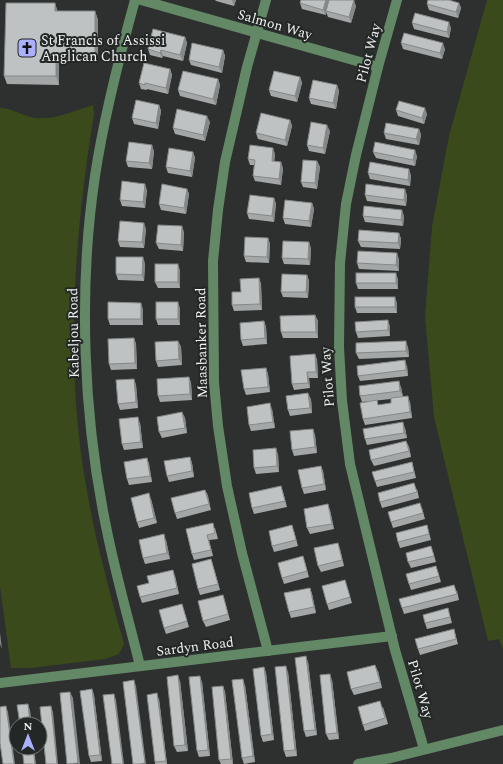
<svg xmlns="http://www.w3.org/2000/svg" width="503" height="764" font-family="Spectral,serif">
	<rect width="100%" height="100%" fill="#2d302f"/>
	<!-- green -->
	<g fill="#3b4a1a">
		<path d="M 487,0 L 503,0 L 503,649 L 499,639 L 488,641 L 434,417 L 425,316 L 432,227 L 449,136 Z"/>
		<path d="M 93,105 L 94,114 C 74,238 64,367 87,491 C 96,543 110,594 124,644 L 119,654 L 105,659 L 30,668 L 11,668 L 0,586 L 0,108 C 10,108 20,114 30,117 C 52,122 73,111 93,105 Z"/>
	</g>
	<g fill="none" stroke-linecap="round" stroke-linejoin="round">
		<!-- minor -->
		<g stroke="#628865" stroke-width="10">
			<path d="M 135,0 C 119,58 104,116 95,176 C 78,289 83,418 107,531 C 116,576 129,621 140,666"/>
			<path d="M 141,0 L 378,67"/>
			<path d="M 266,0 L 247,67 L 225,162 L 218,210 L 213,261 L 214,382 L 218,426 L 227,486 L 242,553 L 268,651"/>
			<path d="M 397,0 L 378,67 L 356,155 L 346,204 L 340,263 L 339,347 L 342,401 L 350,464 L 395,650 L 424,749"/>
			<path d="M 0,683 L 392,636"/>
			<path d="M 358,764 L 391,758 L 503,730"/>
		</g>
	</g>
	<!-- wall -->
	<g fill="#a3a7a7">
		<path d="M 215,0 L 236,0 L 234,6 L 216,1 Z"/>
		<path d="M 55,3 L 57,11 L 95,11 L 98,20 L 98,62 L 59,61 L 59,85 L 7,84 L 4,76 Z"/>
		<path d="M 300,3 L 356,6 L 351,23 L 328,17 L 326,12 L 326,15 L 302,9 Z"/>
		<path d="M 459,3 L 461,8 L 458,18 L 429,10 L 427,4 Z"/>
		<path d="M 412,23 L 451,28 L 449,38 L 414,29 Z"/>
		<path d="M 185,37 L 187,43 L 183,61 L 163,56 L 162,58 L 150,55 L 148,49 Z"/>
		<path d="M 401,43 L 445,49 L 442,59 L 403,49 Z"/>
		<path d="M 223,50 L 225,56 L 222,73 L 191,65 L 189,60 Z"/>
		<path d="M 170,69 L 172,75 L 168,94 L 147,89 L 147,90 L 141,89 L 139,83 Z"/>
		<path d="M 300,77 L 302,83 L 297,102 L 271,96 L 269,90 Z"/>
		<path d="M 218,79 L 220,85 L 216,105 L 180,96 L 178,90 Z"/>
		<path d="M 337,85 L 339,91 L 336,109 L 311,104 L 309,98 Z"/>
		<path d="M 159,105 L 161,111 L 158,129 L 134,124 L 132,118 Z"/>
		<path d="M 396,110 L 427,114 L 424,124 L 398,116 Z"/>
		<path d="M 290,120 L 292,126 L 287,146 L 258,139 L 256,133 Z"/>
		<path d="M 210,122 L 205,141 L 175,134 L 173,128 Z"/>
		<path d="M 419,129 L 421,135 L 419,145 L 386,139 L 384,133 Z"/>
		<path d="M 330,131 L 325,154 L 309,151 L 307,145 Z"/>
		<path d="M 154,151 L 152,169 L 128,167 L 126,161 Z"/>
		<path d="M 193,152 L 195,158 L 192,177 L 168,173 L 166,167 Z"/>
		<path d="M 373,152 L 417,156 L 415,166 L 376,158 Z"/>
		<path d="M 275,154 L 274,161 L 283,168 L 281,185 L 255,181 L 253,176 L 254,165 L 250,165 L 248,159 Z"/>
		<path d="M 317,161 L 320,167 L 317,189 L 303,187 L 301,182 Z"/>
		<path d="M 368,173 L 411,175 L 410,186 L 370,179 Z"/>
		<path d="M 187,189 L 189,194 L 186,214 L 161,210 L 159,204 Z"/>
		<path d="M 147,190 L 145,208 L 122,206 L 120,200 Z"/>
		<path d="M 365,195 L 407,195 L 406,206 L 367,201 Z"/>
		<path d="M 274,198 L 276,204 L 274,222 L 249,219 L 247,213 Z"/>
		<path d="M 312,203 L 314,209 L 311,227 L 285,224 L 283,218 Z"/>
		<path d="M 363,216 L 404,216 L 403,226 L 365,222 Z"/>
		<path d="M 146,229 L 144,248 L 120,247 L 118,241 Z"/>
		<path d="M 184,232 L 183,251 L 159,249 L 156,243 Z"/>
		<path d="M 399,233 L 401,239 L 400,249 L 361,247 L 358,241 Z"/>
		<path d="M 268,238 L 270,244 L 269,263 L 246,262 L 244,256 Z"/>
		<path d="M 311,248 L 310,265 L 284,264 L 282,258 Z"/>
		<path d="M 399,259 L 399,271 L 359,269 L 357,263 Z"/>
		<path d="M 145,263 L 144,281 L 118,280 L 116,274 Z"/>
		<path d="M 180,270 L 180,288 L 158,288 L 155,282 Z"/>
		<path d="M 307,275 L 309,281 L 308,298 L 283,297 L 281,292 Z"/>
		<path d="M 259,278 L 261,284 L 262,310 L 234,311 L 232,305 L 241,292 Z"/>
		<path d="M 398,279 L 398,289 L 358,289 L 356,283 Z"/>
		<path d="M 397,303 L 397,313 L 357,313 L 355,307 Z"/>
		<path d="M 180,308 L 180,325 L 158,325 L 156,319 Z"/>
		<path d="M 143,309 L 143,325 L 110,325 L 108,319 Z"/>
		<path d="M 315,315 L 318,321 L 318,338 L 283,338 L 281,332 Z"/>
		<path d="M 264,321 L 266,327 L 267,344 L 243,346 L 241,340 Z"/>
		<path d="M 390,326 L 390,336 L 358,338 L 356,332 Z"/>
		<path d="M 134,338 L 136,344 L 137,369 L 111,370 L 109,364 Z"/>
		<path d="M 178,341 L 181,347 L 182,365 L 158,367 L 156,361 Z"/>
		<path d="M 408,347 L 409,357 L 359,359 L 356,353 Z"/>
		<path d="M 315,354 L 317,360 L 318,378 L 309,378 L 310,388 L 294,390 L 292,384 Z"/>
		<path d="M 407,366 L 408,376 L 360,381 L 358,376 Z"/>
		<path d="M 266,368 L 268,374 L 270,392 L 246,395 L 244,389 Z"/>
		<path d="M 189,377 L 191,383 L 192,400 L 160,402 L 158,396 Z"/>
		<path d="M 134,379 L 136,385 L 138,408 L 120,410 L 118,404 Z"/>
		<path d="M 401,387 L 403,397 L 410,402 L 412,418 L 365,425 L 363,419 L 379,405 L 391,403 L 391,399 L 362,402 L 360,396 Z"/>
		<path d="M 311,399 L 312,413 L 290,416 L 288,410 Z"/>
		<path d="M 272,409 L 275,428 L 251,431 L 249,425 Z"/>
		<path d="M 182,412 L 185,418 L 187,433 L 162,438 L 159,432 Z"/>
		<path d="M 140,423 L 143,448 L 124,450 L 122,444 Z"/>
		<path d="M 405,428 L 407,438 L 367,445 L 365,439 Z"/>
		<path d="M 313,429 L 315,435 L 317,453 L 294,456 L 292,450 Z"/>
		<path d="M 406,441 L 409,447 L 411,457 L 374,466 L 371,460 Z"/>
		<path d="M 278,454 L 279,472 L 256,474 L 254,468 Z"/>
		<path d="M 190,457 L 192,463 L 194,477 L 169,482 L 167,476 Z"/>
		<path d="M 147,458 L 149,464 L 152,482 L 129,485 L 127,479 Z"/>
		<path d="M 412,462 L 416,478 L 377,487 L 375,481 Z"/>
		<path d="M 321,466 L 323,471 L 326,490 L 304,494 L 302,488 Z"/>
		<path d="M 281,486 L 283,492 L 287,507 L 254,514 L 252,508 Z"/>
		<path d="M 417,489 L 419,498 L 382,508 L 380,502 Z"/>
		<path d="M 205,490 L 211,510 L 177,519 L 175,513 Z"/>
		<path d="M 151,499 L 157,523 L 139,528 L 137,522 Z"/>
		<path d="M 422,508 L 425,519 L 393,528 L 391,522 Z"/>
		<path d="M 330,510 L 334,529 L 310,534 L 307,528 Z"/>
		<path d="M 427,525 L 431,540 L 400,548 L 398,542 Z"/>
		<path d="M 215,528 L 218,539 L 209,540 L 213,556 L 194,560 L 192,554 L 186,529 Z"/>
		<path d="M 294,531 L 298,546 L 274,552 L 272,546 Z"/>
		<path d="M 166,540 L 170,559 L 145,564 L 143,558 Z"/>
		<path d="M 340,549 L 344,566 L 321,572 L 318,566 Z"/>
		<path d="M 433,552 L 436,562 L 411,568 L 408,562 Z"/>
		<path d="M 211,559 L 220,590 L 200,595 L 198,589 Z"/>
		<path d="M 305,562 L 309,577 L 284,584 L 282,578 Z"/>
		<path d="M 438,572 L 441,582 L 411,590 L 409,584 Z"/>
		<path d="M 175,576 L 179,594 L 142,603 L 140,597 Z"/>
		<path d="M 345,580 L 352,603 L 329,610 L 327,604 Z"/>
		<path d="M 310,588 L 312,594 L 316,613 L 291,618 L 289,612 Z"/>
		<path d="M 457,591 L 459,600 L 404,614 L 402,608 Z"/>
		<path d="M 223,595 L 230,620 L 206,627 L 203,621 Z"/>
		<path d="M 182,604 L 189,627 L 166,634 L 164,628 Z"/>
		<path d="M 448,608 L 452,623 L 427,629 L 425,623 Z"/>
		<path d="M 454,629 L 458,644 L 420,655 L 418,649 Z"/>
		<path d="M 308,662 L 317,735 L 306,737 L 304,731 Z"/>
		<path d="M 264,667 L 266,673 L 274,740 L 263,742 L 261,736 Z"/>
		<path d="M 378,671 L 382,688 L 354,695 L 351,689 Z"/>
		<path d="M 288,672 L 297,756 L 286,757 L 284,751 Z"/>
		<path d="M 332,680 L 339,739 L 329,740 L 326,734 Z"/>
		<path d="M 180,681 L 188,751 L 177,752 L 174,746 Z"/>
		<path d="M 202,682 L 210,756 L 199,757 L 197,751 Z"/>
		<path d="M 245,685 L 255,762 L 244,764 L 242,758 Z"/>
		<path d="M 223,686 L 225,692 L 233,764 L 221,764 L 219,760 Z"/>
		<path d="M 92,689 L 94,695 L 102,761 L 91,762 L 89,756 Z"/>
		<path d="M 159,699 L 167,764 L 155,764 L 155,762 Z"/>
		<path d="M 383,707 L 388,724 L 365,731 L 363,725 Z"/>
	</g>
	<!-- shaded-wall -->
	<g fill="#858888">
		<path d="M 232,0 L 236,0 L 234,6 Z"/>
		<path d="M 326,0 L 330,0 L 326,11 L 326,15 L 323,10 Z"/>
		<path d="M 354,0 L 356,6 L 351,23 L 349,17 Z"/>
		<path d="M 55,3 L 58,12 L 55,11 Z"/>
		<path d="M 459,3 L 461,8 L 458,18 L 456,12 Z"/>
		<path d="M 95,11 L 98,20 L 98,62 L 95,53 Z"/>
		<path d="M 449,22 L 451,28 L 449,38 L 447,32 Z"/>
		<path d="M 185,37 L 187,43 L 183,61 L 180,55 Z"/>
		<path d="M 443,43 L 445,49 L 442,59 L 440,53 Z"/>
		<path d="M 161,50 L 163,56 L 162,58 L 160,53 Z"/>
		<path d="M 223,50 L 225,56 L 222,73 L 219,67 Z"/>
		<path d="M 56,53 L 59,61 L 59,85 L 56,76 Z"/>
		<path d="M 170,69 L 172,75 L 168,94 L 166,88 Z"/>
		<path d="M 300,77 L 302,83 L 297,102 L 295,96 Z"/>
		<path d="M 218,79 L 220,85 L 216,105 L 213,99 Z"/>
		<path d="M 337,85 L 339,91 L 336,109 L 333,103 Z"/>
		<path d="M 159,105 L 161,111 L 158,129 L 156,123 Z"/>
		<path d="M 425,108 L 427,114 L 424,124 L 422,118 Z"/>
		<path d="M 207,116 L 210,122 L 205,141 L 203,135 Z"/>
		<path d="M 290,120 L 292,126 L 287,146 L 285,140 Z"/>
		<path d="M 327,125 L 330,131 L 325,154 L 323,148 Z"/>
		<path d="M 419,129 L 421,135 L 419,145 L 416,139 Z"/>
		<path d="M 152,145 L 154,151 L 152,169 L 149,163 Z"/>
		<path d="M 273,148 L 275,154 L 274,167 L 272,161 Z"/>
		<path d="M 415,150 L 417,156 L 415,166 L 413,160 Z"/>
		<path d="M 193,152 L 195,158 L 192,177 L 190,171 Z"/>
		<path d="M 317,161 L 320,167 L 317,189 L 315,183 Z"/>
		<path d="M 281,162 L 283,168 L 281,185 L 279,179 Z"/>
		<path d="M 409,169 L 411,175 L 410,186 L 408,180 Z"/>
		<path d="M 145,184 L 147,190 L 145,208 L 143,202 Z"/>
		<path d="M 187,189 L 189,194 L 186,214 L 184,208 Z"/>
		<path d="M 405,189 L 407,195 L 406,206 L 404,200 Z"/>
		<path d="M 274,198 L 276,204 L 274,222 L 272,216 Z"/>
		<path d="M 312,203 L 314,209 L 311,227 L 309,221 Z"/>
		<path d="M 402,210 L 404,216 L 403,226 L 401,220 Z"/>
		<path d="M 144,223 L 146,229 L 144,248 L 142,242 Z"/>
		<path d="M 182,226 L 184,232 L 183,251 L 181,245 Z"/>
		<path d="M 399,233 L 401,239 L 400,249 L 398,243 Z"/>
		<path d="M 268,238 L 270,244 L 269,263 L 267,257 Z"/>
		<path d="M 309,242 L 311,248 L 310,265 L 308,259 Z"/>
		<path d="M 397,253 L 399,259 L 399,271 L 396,265 Z"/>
		<path d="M 143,257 L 145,263 L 144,281 L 142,275 Z"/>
		<path d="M 178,264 L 180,270 L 180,288 L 178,282 Z"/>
		<path d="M 396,273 L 398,279 L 398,289 L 396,283 Z"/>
		<path d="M 307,275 L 309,281 L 308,298 L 306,292 Z"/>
		<path d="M 259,278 L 261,284 L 262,310 L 260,304 Z"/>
		<path d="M 395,297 L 397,303 L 397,313 L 395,307 Z"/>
		<path d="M 178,302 L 180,308 L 180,325 L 178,319 Z"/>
		<path d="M 141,303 L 143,309 L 143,325 L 141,319 Z"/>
		<path d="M 315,315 L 318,321 L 318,338 L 316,332 Z"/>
		<path d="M 388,320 L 390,326 L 390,336 L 388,330 Z"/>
		<path d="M 264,321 L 266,327 L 267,344 L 265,338 Z"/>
		<path d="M 134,338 L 136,344 L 137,369 L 135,363 Z"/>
		<path d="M 178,341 L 181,347 L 182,365 L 179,359 Z"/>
		<path d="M 406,341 L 408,347 L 409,357 L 406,351 Z"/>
		<path d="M 315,354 L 317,360 L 318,378 L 316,372 Z"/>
		<path d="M 405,360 L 407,366 L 408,376 L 406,370 Z"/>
		<path d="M 266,368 L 268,374 L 270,392 L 268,387 Z"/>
		<path d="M 307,372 L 309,378 L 310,388 L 308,383 Z"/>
		<path d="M 189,377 L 191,383 L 192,400 L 190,394 Z"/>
		<path d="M 134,379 L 136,385 L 138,408 L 136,402 Z"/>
		<path d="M 399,381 L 401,387 L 403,397 L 400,391 Z"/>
		<path d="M 308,393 L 311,399 L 312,413 L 310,408 Z"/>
		<path d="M 408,396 L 410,402 L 412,418 L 410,412 Z"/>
		<path d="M 270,403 L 272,409 L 275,428 L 273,422 Z"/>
		<path d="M 182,412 L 185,418 L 187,433 L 185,428 Z"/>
		<path d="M 138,417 L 140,423 L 143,448 L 141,442 Z"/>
		<path d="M 403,422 L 405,428 L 407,438 L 404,433 Z"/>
		<path d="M 313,429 L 315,435 L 317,453 L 315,447 Z"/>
		<path d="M 406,441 L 409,447 L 411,457 L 409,451 Z"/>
		<path d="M 276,448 L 278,454 L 279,472 L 277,466 Z"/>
		<path d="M 190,457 L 192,463 L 194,477 L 192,471 Z"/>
		<path d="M 147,458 L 149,464 L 152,482 L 150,476 Z"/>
		<path d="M 321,466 L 323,471 L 326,490 L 324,484 Z"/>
		<path d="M 205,490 L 208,495 L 211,510 L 209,504 Z"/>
		<path d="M 149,493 L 151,499 L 157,523 L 154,518 Z"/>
		<path d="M 328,504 L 330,510 L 334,529 L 332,524 Z"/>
		<path d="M 164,534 L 166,540 L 170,559 L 167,553 Z"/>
		<path d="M 207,535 L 209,540 L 213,556 L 211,550 Z"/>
		<path d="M 338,543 L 340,549 L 344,566 L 342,560 Z"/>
		<path d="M 211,559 L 213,565 L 220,590 L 218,584 Z"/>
		<path d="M 173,570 L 175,576 L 179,594 L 177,588 Z"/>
		<path d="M 310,588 L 312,594 L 316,613 L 314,607 Z"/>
		<path d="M 0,633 L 2,649 L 0,644 Z"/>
		<path d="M 306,656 L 308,662 L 317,735 L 315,730 Z"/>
		<path d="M 375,665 L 378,671 L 382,688 L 380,682 Z"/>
		<path d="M 286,666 L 288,672 L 297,756 L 295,750 Z"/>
		<path d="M 264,667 L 266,673 L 274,740 L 272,734 Z"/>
		<path d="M 330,674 L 332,680 L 339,739 L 337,733 Z"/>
		<path d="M 178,675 L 180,681 L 188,751 L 185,745 Z"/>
		<path d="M 200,676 L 202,682 L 210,756 L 208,750 Z"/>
		<path d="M 243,679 L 245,685 L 255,762 L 253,756 Z"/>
		<path d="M 134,680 L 136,686 L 146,764 L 145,764 Z"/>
		<path d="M 223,686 L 225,692 L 233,764 L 231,759 Z"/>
		<path d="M 92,689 L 94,695 L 102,761 L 100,755 Z"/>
		<path d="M 70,692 L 73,698 L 80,764 L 78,764 Z"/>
		<path d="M 157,693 L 159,699 L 167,764 L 166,761 Z"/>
		<path d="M 114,694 L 116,700 L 124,764 L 123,764 Z"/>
		<path d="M 28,704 L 30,710 L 32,724 L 30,724 Z"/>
		<path d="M 6,706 L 8,712 L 15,764 L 14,764 Z"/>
		<path d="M 51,706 L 53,712 L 58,764 L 57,764 Z"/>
		<path d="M 33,748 L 34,748 L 36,764 L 35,764 Z"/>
	</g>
	<!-- building -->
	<g fill="#bec2c2" stroke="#858888">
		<path d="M 301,0 L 326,0 L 323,10 L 300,3 Z"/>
		<path d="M 329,0 L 354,0 L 349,17 L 326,11 Z"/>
		<path d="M 428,0 L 449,0 L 459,3 L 456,12 L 427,4 Z"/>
		<path d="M 6,3 L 55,3 L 55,11 L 95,11 L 95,53 L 56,53 L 56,76 L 4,76 Z"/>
		<path d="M 415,13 L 449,22 L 447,32 L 412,23 Z"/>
		<path d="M 153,29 L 185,37 L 180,55 L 161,50 L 160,53 L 148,49 Z"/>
		<path d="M 404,33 L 443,43 L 440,53 L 401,43 Z"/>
		<path d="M 192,43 L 223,50 L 219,67 L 189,60 Z"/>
		<path d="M 144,63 L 170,69 L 166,88 L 145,83 L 145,85 L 139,83 Z"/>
		<path d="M 183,71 L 218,79 L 213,99 L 178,90 Z"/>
		<path d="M 274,71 L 300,77 L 295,96 L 269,90 Z"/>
		<path d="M 313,80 L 337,85 L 333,103 L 309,98 Z"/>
		<path d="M 136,100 L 159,105 L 156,123 L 132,118 Z"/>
		<path d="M 399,101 L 425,108 L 422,118 L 396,110 Z"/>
		<path d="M 177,109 L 207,116 L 203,135 L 173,128 Z"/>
		<path d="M 261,113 L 290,120 L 285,140 L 256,133 Z"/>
		<path d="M 311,122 L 327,125 L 323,148 L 307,145 Z"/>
		<path d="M 386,123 L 419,129 L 416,139 L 384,133 Z"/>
		<path d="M 129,142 L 152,145 L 149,163 L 126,161 Z"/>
		<path d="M 375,142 L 415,150 L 413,160 L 373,152 Z"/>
		<path d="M 250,145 L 273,148 L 272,161 L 281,162 L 279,179 L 253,176 L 255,160 L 248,159 Z"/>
		<path d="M 169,148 L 193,152 L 190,171 L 166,167 Z"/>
		<path d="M 303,160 L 317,161 L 315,183 L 301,182 Z"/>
		<path d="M 370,162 L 409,169 L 408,180 L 368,173 Z"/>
		<path d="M 122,181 L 145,184 L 143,202 L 120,200 Z"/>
		<path d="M 162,184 L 187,189 L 184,208 L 159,204 Z"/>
		<path d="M 366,184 L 405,189 L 404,200 L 365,195 Z"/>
		<path d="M 250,195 L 274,198 L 272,216 L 247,213 Z"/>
		<path d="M 285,200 L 312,203 L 309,221 L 283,218 Z"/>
		<path d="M 364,206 L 402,210 L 401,220 L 363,216 Z"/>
		<path d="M 120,221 L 144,223 L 142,242 L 118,241 Z"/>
		<path d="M 158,225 L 182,226 L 181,245 L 156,243 Z"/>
		<path d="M 359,230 L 399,233 L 398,243 L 358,241 Z"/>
		<path d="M 245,237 L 268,238 L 267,257 L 244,256 Z"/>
		<path d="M 283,241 L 309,242 L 308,259 L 282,258 Z"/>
		<path d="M 358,251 L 397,253 L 396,265 L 357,263 Z"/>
		<path d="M 116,257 L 143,257 L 142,275 L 116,274 Z"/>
		<rect x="155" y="264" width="23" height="18"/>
		<rect x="356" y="273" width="40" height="10"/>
		<path d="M 282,274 L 307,275 L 306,292 L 281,292 Z"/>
		<path d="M 259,278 L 260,304 L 232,305 L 232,292 L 241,292 L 240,279 Z"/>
		<rect x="355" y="297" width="40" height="10"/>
		<path d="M 108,302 L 141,303 L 141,319 L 108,319 Z"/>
		<rect x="156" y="302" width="22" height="17"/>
		<path d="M 315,315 L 316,332 L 281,332 L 280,316 Z"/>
		<path d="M 388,320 L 388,330 L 356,332 L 355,322 Z"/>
		<path d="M 264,321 L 265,338 L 241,340 L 240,323 Z"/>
		<path d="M 134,338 L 135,363 L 109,364 L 108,339 Z"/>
		<path d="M 178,341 L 179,359 L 156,361 L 155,342 Z"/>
		<path d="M 406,341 L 406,351 L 356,353 L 356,343 Z"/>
		<path d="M 315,354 L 316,372 L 307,372 L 308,383 L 292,384 L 290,356 Z"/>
		<path d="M 405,360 L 406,370 L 358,376 L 357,366 Z"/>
		<path d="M 266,368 L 268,387 L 244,389 L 241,370 Z"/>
		<path d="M 189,377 L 190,394 L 158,396 L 157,379 Z"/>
		<path d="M 134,379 L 136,402 L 118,404 L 116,380 Z"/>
		<path d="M 399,381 L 400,391 L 360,396 L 359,386 Z"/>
		<path d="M 308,393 L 310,408 L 288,410 L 286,396 Z"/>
		<path d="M 408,396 L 410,412 L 363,419 L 360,403 L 377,400 L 378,405 L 391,403 L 391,398 Z"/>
		<path d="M 270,403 L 273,422 L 249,425 L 247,407 Z"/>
		<path d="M 182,412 L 185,428 L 159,432 L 157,417 Z"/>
		<path d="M 138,417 L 141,442 L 122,444 L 119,419 Z"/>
		<path d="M 403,422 L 404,433 L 365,439 L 363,429 Z"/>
		<path d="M 313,429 L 315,447 L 292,450 L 290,431 Z"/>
		<path d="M 406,441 L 409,451 L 371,460 L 369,450 Z"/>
		<path d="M 276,448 L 277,466 L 254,468 L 253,450 Z"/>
		<path d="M 190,457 L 192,471 L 167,476 L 164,461 Z"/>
		<path d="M 147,458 L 150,476 L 127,479 L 124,462 Z"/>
		<path d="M 412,462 L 414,472 L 375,481 L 372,472 Z"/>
		<path d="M 321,466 L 324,484 L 302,488 L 298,470 Z"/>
		<path d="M 414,483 L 417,492 L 380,502 L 378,493 Z"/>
		<path d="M 281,486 L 285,501 L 252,508 L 249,493 Z"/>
		<path d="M 205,490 L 209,504 L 175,513 L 171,498 Z"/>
		<path d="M 149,493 L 154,518 L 137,522 L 131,498 Z"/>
		<path d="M 420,503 L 423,513 L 391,522 L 388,512 Z"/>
		<path d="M 328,504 L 332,524 L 307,528 L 304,509 Z"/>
		<path d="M 213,523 L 215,533 L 207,535 L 211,550 L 192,554 L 186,529 Z"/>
		<path d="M 292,525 L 296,540 L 272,546 L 269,531 Z"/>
		<path d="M 427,525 L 429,534 L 398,542 L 396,533 Z"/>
		<path d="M 164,534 L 167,553 L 143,558 L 139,540 Z"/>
		<path d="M 338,543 L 342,560 L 318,566 L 314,548 Z"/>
		<path d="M 431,546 L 434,556 L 408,562 L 406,553 Z"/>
		<path d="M 303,556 L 307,571 L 282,578 L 278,563 Z"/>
		<path d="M 211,559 L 218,584 L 198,589 L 192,564 Z"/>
		<path d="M 436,566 L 439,576 L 409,584 L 406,574 Z"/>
		<path d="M 173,570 L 177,588 L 140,597 L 137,586 L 149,583 L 147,576 Z"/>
		<path d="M 345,580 L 350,597 L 327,604 L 322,586 Z"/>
		<path d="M 454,585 L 457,594 L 402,608 L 399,599 Z"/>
		<path d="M 310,588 L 314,607 L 289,612 L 284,593 Z"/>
		<path d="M 223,595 L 228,614 L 203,621 L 198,601 Z"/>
		<path d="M 182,604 L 187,621 L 164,628 L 159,610 Z"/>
		<path d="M 448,608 L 450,617 L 425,623 L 423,615 Z"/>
		<path d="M 454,629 L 456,639 L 418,649 L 415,639 Z"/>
		<path d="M 306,656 L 315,730 L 304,731 L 295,658 Z"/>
		<path d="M 375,665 L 380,682 L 351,689 L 347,672 Z"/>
		<path d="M 286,666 L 295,750 L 284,751 L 275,667 Z"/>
		<path d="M 264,667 L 272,734 L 261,736 L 253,669 Z"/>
		<path d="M 330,674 L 337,733 L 326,734 L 320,675 Z"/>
		<path d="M 178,675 L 185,745 L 174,746 L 167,677 Z"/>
		<path d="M 200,676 L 208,750 L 197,751 L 189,677 Z"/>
		<path d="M 243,679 L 253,756 L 242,758 L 232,680 Z"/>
		<path d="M 134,680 L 145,763 L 140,764 L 133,764 L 123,682 Z"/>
		<path d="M 223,686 L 231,759 L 219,760 L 212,687 Z"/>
		<path d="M 92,689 L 100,755 L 89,756 L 80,691 Z"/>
		<path d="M 70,692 L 78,763 L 67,764 L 60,693 Z"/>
		<path d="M 157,693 L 166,761 L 155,762 L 147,695 Z"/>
		<path d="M 114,694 L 123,764 L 112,764 L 103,695 Z"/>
		<path d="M 380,701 L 385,718 L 363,725 L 358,707 Z"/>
		<path d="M 28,704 L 30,724 L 20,724 L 17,705 Z"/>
		<path d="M 6,706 L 14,764 L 3,764 L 0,743 L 0,707 Z"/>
		<path d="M 51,706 L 57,764 L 46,764 L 40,707 Z"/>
		<path d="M 22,748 L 33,748 L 35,764 L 24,764 Z"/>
	</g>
	<!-- icons -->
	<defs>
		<symbol id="church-square" viewBox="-11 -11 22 22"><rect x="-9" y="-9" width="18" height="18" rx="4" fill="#a9b0fc" stroke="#232725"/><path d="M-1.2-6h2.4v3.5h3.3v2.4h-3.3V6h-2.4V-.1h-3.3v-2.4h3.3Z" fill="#111"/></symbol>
	</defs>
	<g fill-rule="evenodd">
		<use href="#church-square" x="16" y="37" width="22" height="22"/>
	</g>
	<g text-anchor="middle" stroke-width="4" stroke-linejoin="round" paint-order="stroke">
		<!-- street labels -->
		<g font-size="14" fill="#f0f2f1" stroke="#232725">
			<text transform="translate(275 24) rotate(16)" y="5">Salmon Way</text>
			<text transform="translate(368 53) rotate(-75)" y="5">Pilot Way</text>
			<text transform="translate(73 333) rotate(-91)" y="5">Kabeljou Road</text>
			<text transform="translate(201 343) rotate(-91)" y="5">Maasbanker Road</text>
			<text transform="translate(327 377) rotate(-94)" y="5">Pilot Way</text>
			<text transform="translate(195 646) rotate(-7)" y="5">Sardyn Road</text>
			<text transform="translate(421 689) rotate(74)" y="5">Pilot Way</text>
		</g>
		<!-- poi labels -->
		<g font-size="14" fill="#f0f2f1" stroke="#232725" text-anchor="start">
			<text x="41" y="45">St Francis of Assissi<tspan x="41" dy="16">Anglican Church</tspan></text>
		</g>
	</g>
	<!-- north arrow -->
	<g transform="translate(28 736)"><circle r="19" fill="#232725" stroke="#757877"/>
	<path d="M0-3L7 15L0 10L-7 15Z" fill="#a9b0fc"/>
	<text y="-6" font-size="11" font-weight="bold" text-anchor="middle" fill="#f0f2f1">N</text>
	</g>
</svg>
